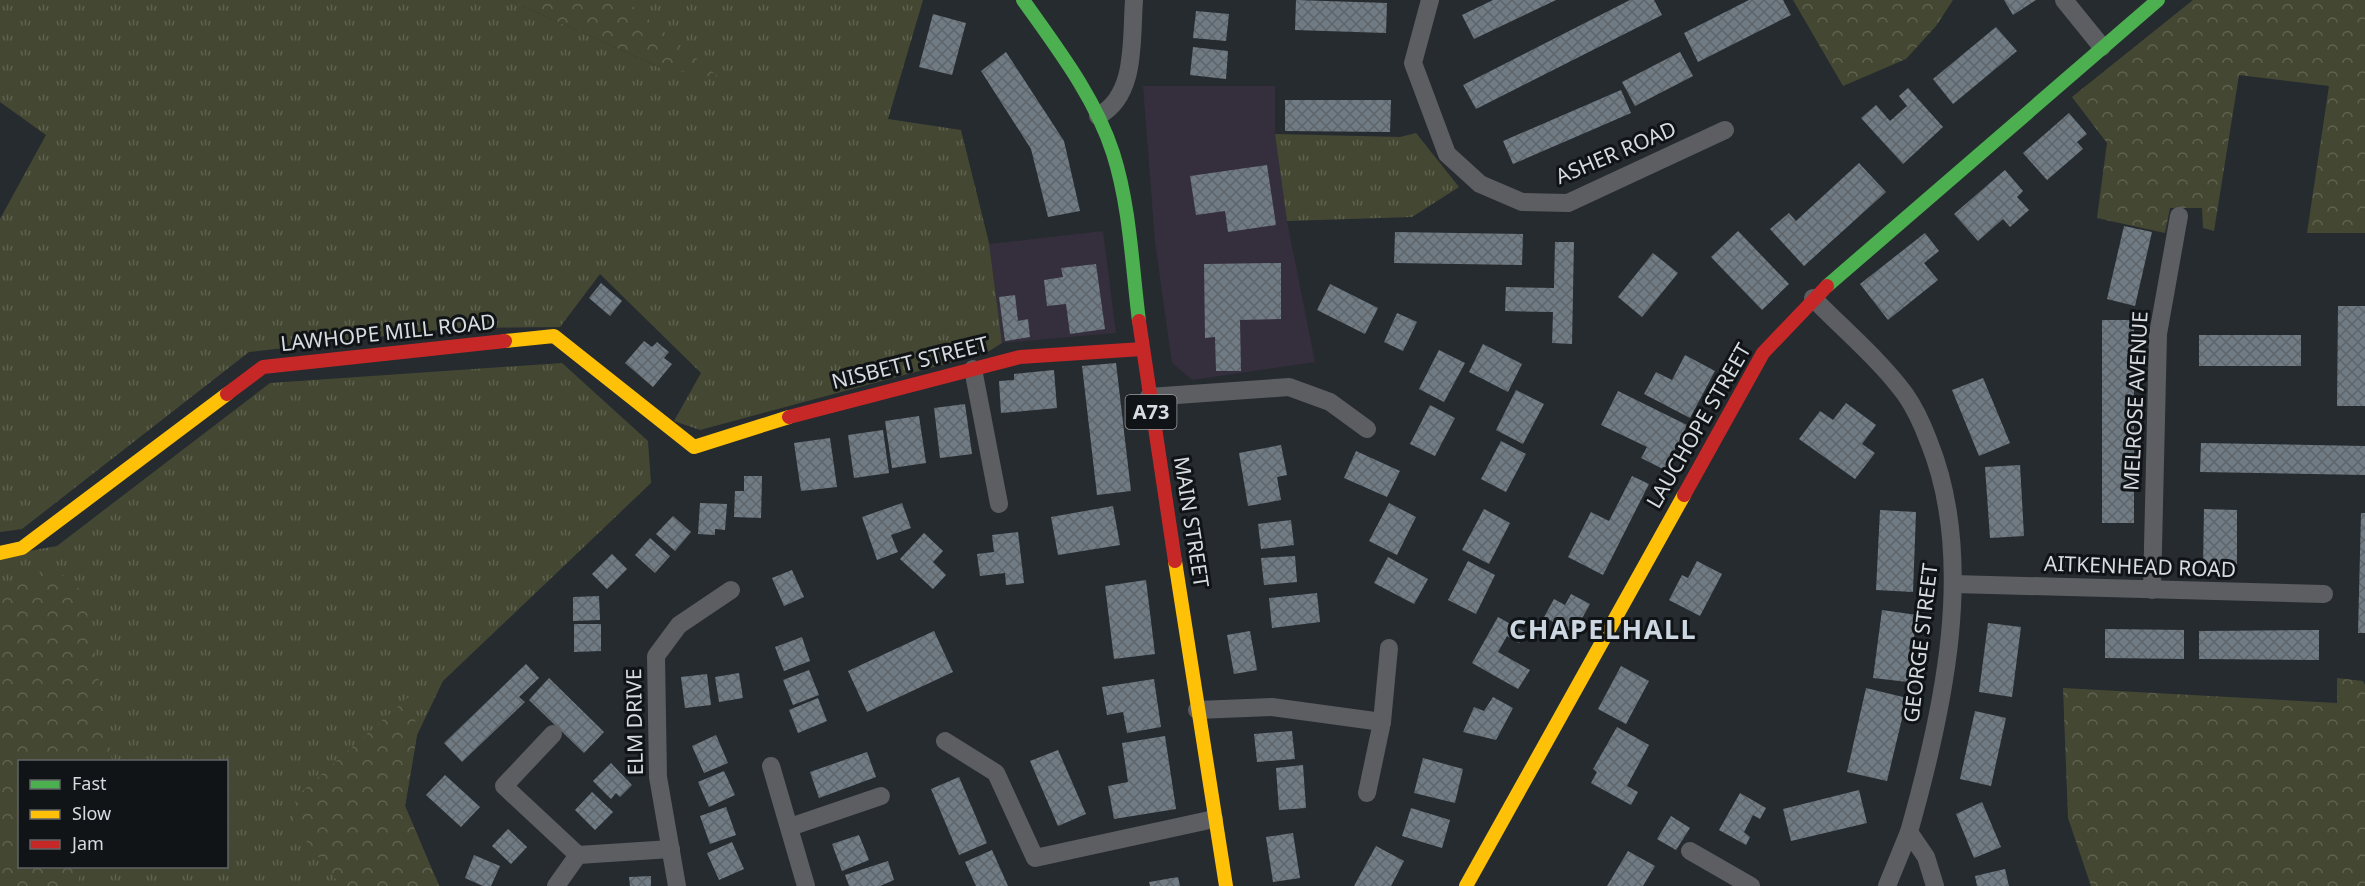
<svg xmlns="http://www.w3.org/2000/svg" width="2365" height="886" font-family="'Noto Sans',sans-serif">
	<defs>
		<pattern id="grass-tufts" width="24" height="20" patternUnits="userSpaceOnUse" patternTransform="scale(1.5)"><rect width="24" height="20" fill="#444832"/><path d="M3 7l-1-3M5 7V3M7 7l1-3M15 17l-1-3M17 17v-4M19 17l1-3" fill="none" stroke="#5e624f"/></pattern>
		<pattern id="forest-crowns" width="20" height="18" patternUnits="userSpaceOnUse" patternTransform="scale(1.5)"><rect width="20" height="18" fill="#444832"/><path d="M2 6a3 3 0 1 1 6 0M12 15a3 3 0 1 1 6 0" fill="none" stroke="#5e624f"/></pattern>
		<pattern id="building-cross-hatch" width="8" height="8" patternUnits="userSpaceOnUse" patternTransform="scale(1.5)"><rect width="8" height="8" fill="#717b84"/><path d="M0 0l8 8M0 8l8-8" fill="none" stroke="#5d646a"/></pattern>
	</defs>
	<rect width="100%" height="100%" fill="#262b30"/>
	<!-- commercial -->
	<g fill="#352e3c">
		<path d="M 1143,86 L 1275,86 L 1275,134 L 1287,221 L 1315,362 L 1192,380 L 1172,363 L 1155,242 Z"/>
		<path d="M 1103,231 L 1116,333 L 1002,343 L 989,244 Z"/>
	</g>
	<!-- grass -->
	<g fill="url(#grass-tufts)" fill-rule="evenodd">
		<path d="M 0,0 L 509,0 L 661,68 L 642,16 L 625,0 L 923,0 L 888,119 L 961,130 L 989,243 L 1002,343 L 986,353 L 700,430 L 674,421 L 701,373 L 600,274 L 560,327 L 453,328 L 249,352 L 22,529 L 0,532 L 0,219 L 46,135 L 0,102 Z"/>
		<path d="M 1416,133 L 1459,187 L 1412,217 L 1287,221 L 1275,134 L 1400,137 Z"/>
		<path d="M 562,363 L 648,441 L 651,483 L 443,681 L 417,735 L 405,806 L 439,886 L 0,886 L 0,556 L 57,546 L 270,383 ZM 20,762 L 226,762 L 226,866 L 20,866 Z"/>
	</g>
	<!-- forest -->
	<g fill="url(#forest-crowns)">
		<path d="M 509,0 L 625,0 L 720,78 L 661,68 Z"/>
		<path d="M 1793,0 L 1953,0 L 1936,26 L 1906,59 L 1843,86 Z"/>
		<path d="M 2193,0 L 2365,0 L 2365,233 L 2307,233 L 2329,86 L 2239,75 L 2214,231 L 2203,228 L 2202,208 L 2170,208 L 2165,233 L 2097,218 L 2107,143 L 2072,97 Z"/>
		<path d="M 51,565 L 84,593 L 112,761 L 30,761 L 9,748 L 24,761 L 20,762 L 20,866 L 82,867 L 77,886 L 0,886 L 0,590 L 7,593 Z"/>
		<path d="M 2337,678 L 2363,681 L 2365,685 L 2365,886 L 2091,886 L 2068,818 L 2063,688 L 2337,703 Z"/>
		<path d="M 412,694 L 417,735 L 405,806 L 439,886 L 341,886 L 293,824 L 296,797 Z"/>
	</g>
	<!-- building -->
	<g fill="url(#building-cross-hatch)">
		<path d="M 1296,0 L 1387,3 L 1386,33 L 1295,30 Z"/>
		<path d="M 1493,0 L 1556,0 L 1474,39 L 1462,15 Z"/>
		<path d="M 1630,0 L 1654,0 L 1662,15 L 1476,109 L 1463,85 Z"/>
		<path d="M 1749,0 L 1783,0 L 1791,15 L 1698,62 L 1684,33 Z"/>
		<path d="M 2004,0 L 2036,0 L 2013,15 Z"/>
		<path d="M 1196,11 L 1229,14 L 1226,41 L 1193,38 Z"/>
		<path d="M 933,14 L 966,23 L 952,75 L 919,67 Z"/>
		<path d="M 1996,27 L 2017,51 L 1953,104 L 1933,79 Z"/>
		<path d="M 1193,47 L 1228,51 L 1226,79 L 1190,75 Z"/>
		<path d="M 1006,52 L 1064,141 L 1080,211 L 1048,217 L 1031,149 L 981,71 Z"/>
		<path d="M 1680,52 L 1693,76 L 1635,106 L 1622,82 Z"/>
		<path d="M 1908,88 L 1943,127 L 1903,164 L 1861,118 L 1876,105 L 1890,121 L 1907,106 L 1899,96 Z"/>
		<path d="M 1621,90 L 1631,113 L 1513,164 L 1503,141 Z"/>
		<path d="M 1285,100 L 1391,100 L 1390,132 L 1285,131 Z"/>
		<path d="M 2069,113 L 2087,134 L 2077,142 L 2083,149 L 2047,180 L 2023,153 Z"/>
		<path d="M 1859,163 L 1886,192 L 1804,266 L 1770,229 L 1789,213 L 1796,221 Z"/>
		<path d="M 1267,165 L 1276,225 L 1228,232 L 1225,211 L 1196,215 L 1190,176 Z"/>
		<path d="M 2005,170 L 2023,191 L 2017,197 L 2029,210 L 2010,227 L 2003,219 L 1978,241 L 1954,214 Z"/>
		<path d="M 2124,226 L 2152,232 L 2135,306 L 2107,299 Z"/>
		<path d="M 1738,231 L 1789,284 L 1762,310 L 1711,257 Z"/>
		<path d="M 1395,232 L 1523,234 L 1522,265 L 1394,263 Z"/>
		<path d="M 1925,233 L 1939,251 L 1924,263 L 1938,280 L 1888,320 L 1860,284 Z"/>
		<path d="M 1555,242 L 1574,242 L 1572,344 L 1552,343 L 1553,312 L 1505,311 L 1506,287 L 1554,288 Z"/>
		<path d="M 1653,253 L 1678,273 L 1642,317 L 1618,297 Z"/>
		<path d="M 1281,263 L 1281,319 L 1240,320 L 1241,371 L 1216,371 L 1215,337 L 1205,338 L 1204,264 Z"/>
		<path d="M 1096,264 L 1105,329 L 1070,334 L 1066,304 L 1047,306 L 1044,280 L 1063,277 L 1061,268 Z"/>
		<path d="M 601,283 L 622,301 L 610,316 L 589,298 Z"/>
		<path d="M 1330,284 L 1378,308 L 1365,334 L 1317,310 Z"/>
		<path d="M 1015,295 L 1018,321 L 1028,319 L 1030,337 L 1005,341 L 999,297 Z"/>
		<path d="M 2338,306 L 2365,306 L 2365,406 L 2337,406 Z"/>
		<path d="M 1397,313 L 1417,322 L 1403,351 L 1384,342 Z"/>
		<rect x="2102" y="320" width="32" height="203"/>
		<rect x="2199" y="335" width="102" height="31"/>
		<path d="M 644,341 L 652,347 L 657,342 L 669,352 L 664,358 L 672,364 L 653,387 L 625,363 Z"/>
		<path d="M 1483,344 L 1522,364 L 1508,392 L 1469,372 Z"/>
		<path d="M 1439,350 L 1465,363 L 1444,402 L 1419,389 Z"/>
		<path d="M 1685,355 L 1715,371 L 1690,418 L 1644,394 L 1656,372 L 1672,380 Z"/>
		<path d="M 1116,363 L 1131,491 L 1097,495 L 1082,366 Z"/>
		<path d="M 1054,370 L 1057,408 L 1001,413 L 999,381 L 1014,380 L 1014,374 Z"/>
		<path d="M 1983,378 L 2010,443 L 1979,456 L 1952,390 Z"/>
		<path d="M 1516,390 L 1544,404 L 1523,444 L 1496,430 Z"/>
		<path d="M 1618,391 L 1687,425 L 1665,470 L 1641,458 L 1647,447 L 1601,425 Z"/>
		<path d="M 1846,403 L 1876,425 L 1862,444 L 1875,453 L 1855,479 L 1799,439 L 1820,411 L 1833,420 Z"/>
		<path d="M 965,404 L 972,454 L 940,458 L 934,408 Z"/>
		<path d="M 1430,405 L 1455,418 L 1435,456 L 1410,444 Z"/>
		<path d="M 919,416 L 926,463 L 892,468 L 885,421 Z"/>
		<path d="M 883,430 L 889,473 L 854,478 L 848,435 Z"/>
		<path d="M 830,438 L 837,487 L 801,491 L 794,443 Z"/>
		<path d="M 1501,441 L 1526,454 L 1506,492 L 1481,479 Z"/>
		<path d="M 2201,443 L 2365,446 L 2365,475 L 2200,472 Z"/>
		<path d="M 1281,445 L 1287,475 L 1277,477 L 1281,500 L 1248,506 L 1239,453 Z"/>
		<path d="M 1356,451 L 1400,471 L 1387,497 L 1344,478 Z"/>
		<path d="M 2020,465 L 2024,536 L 1990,538 L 1985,467 Z"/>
		<path d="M 744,476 L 762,476 L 761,518 L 734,517 L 735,491 L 744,491 Z"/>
		<path d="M 1632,476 L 1649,484 L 1603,575 L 1568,557 L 1591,512 L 1609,521 Z"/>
		<path d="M 700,503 L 727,504 L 725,530 L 715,529 L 715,535 L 698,534 Z"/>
		<path d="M 902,503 L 911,528 L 891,535 L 898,552 L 877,560 L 862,517 Z"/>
		<path d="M 1389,503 L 1416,517 L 1397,555 L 1369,541 Z"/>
		<path d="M 1113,506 L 1120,545 L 1058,555 L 1051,517 Z"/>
		<path d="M 1484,509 L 1510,523 L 1489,564 L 1462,550 Z"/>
		<path d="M 2204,509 L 2237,510 L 2237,568 L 2203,567 Z"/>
		<path d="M 1880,510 L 1916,512 L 1913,592 L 1876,590 Z"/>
		<path d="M 2361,513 L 2365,513 L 2365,633 L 2358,633 Z"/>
		<path d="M 673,516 L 691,532 L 675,551 L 656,534 Z"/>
		<path d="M 1291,520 L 1294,545 L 1261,549 L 1258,524 Z"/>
		<path d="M 1018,532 L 1024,583 L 1006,585 L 1005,573 L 980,576 L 977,554 L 994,552 L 992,535 Z"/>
		<path d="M 924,533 L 943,551 L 933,562 L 946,575 L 933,589 L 900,559 Z"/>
		<path d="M 650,538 L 670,556 L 655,573 L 635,555 Z"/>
		<path d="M 612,554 L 627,569 L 607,589 L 592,574 Z"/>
		<path d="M 1295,556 L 1297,582 L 1264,585 L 1261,558 Z"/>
		<path d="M 1388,557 L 1428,579 L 1414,604 L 1374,583 Z"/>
		<path d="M 1468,561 L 1495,575 L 1476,614 L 1448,600 Z"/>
		<path d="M 1697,561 L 1722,574 L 1700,616 L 1669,600 L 1682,575 L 1688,578 Z"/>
		<path d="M 792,570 L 804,597 L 784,606 L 772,578 Z"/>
		<path d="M 1146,580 L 1155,654 L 1114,659 L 1105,586 Z"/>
		<path d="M 1317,593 L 1320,622 L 1272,628 L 1269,598 Z"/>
		<path d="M 1571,594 L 1590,604 L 1574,633 L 1544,617 L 1554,599 L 1565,605 Z"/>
		<path d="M 599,596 L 600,620 L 573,621 L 573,597 Z"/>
		<path d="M 1882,610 L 1917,615 L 1908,682 L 1873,678 Z"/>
		<path d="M 1498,617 L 1525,632 L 1519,643 L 1507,636 L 1498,652 L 1530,670 L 1518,689 L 1472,663 Z"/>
		<path d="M 1988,623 L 2021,627 L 2012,697 L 1979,692 Z"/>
		<path d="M 574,624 L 601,624 L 601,651 L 574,652 Z"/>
		<path d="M 2105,629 L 2184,630 L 2184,659 L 2105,658 Z"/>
		<path d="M 2319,630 L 2319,660 L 2199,659 L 2199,631 Z"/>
		<path d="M 934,631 L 953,672 L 867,712 L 848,671 Z"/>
		<path d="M 1250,631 L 1257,670 L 1234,674 L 1227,635 Z"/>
		<path d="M 802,637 L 810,661 L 784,671 L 775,647 Z"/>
		<path d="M 526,664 L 539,678 L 519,697 L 525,702 L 462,762 L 444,743 Z"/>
		<path d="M 1621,666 L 1649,681 L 1626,724 L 1598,709 Z"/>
		<path d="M 809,670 L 819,695 L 793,705 L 783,680 Z"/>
		<path d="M 739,673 L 743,698 L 719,702 L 715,677 Z"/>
		<path d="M 707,674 L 711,705 L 685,708 L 681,677 Z"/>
		<path d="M 549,678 L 604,732 L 584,753 L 529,700 Z"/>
		<path d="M 1154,679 L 1161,727 L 1127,733 L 1123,712 L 1107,715 L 1102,687 Z"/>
		<path d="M 1866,688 L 1907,698 L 1887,781 L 1847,772 Z"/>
		<path d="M 1493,697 L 1513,708 L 1496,740 L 1463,732 L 1474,707 L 1484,711 Z"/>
		<path d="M 818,698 L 827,721 L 798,733 L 789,710 Z"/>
		<path d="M 1975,711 L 2006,718 L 1991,786 L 1960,779 Z"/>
		<path d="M 1617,727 L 1649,745 L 1627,786 L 1638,792 L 1631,805 L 1591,783 L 1597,772 L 1593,769 Z"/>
		<path d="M 1292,731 L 1295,759 L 1257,762 L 1254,734 Z"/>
		<path d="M 716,735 L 728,763 L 704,773 L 692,746 Z"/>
		<path d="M 1165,736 L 1176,809 L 1114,819 L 1108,786 L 1128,782 L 1122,743 Z"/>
		<path d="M 1058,750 L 1086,814 L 1058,826 L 1030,761 Z"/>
		<path d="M 867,752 L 876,777 L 819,798 L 810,772 Z"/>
		<path d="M 1423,758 L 1463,769 L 1455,803 L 1414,793 Z"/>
		<path d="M 611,763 L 632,785 L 620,797 L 616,793 L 611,799 L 593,781 Z"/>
		<path d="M 1303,765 L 1306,808 L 1279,810 L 1276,768 Z"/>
		<path d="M 724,771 L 735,795 L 709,807 L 698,782 Z"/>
		<path d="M 445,775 L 480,807 L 461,827 L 426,795 Z"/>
		<path d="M 959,777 L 987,843 L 959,855 L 931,789 Z"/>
		<path d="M 1859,790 L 1867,823 L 1791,841 L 1783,809 Z"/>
		<path d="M 592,792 L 613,812 L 595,830 L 575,810 Z"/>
		<path d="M 1740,793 L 1766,808 L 1760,819 L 1753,815 L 1744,832 L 1750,837 L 1746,845 L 1719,830 Z"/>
		<path d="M 1982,802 L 2001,847 L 1974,858 L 1956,814 Z"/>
		<path d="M 726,807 L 736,835 L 710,844 L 700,816 Z"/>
		<path d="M 1411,808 L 1450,820 L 1442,848 L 1402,836 Z"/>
		<path d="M 1671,816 L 1690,828 L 1676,850 L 1657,839 Z"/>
		<path d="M 508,829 L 527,847 L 511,864 L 492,846 Z"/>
		<path d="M 1293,833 L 1300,878 L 1273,882 L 1266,837 Z"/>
		<path d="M 859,835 L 869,860 L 842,871 L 832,844 Z"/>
		<path d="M 732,842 L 744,869 L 719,880 L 707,853 Z"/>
		<path d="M 1376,846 L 1404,861 L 1391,886 L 1354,886 Z"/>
		<path d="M 992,850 L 1008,886 L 976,886 L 965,862 Z"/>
		<path d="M 1628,851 L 1655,866 L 1643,886 L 1607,886 Z"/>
		<path d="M 474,855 L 500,866 L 491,886 L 483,886 L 465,878 Z"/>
		<path d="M 888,861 L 894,880 L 880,886 L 849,886 L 845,875 Z"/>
		<path d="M 2005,869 L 2009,886 L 1977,886 L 1975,876 Z"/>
		<path d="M 651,876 L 651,886 L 630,886 L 629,877 Z"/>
		<path d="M 1178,877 L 1180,886 L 1150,886 L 1149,882 Z"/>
	</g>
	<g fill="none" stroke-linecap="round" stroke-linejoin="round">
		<!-- street -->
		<g stroke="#5c5e61" stroke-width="18">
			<path d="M 1430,0 L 1413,63 L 1447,154 L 1480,184 L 1522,202 L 1568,203 L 1725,130"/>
			<path d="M 2064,0 L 2102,47"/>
			<path d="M 1098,116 C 1137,96 1131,39 1134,0"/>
			<path d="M 1813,298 C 1843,329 1879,359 1905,394 C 1915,408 1923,426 1929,442 C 1977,561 1943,712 1909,832 L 1926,857 L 1935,886"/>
			<path d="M 973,369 L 999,504"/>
			<path d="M 1149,397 L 1289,387 L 1330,402 L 1367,429"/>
			<path d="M 1954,584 L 2324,594"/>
			<path d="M 2152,590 L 2158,334 L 2179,216"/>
			<path d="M 1197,710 L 1272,707 L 1382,722 L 1367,793"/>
			<path d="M 1382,722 L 1389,648"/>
			<path d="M 553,734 L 504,786 L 578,855 L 671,849"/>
			<path d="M 945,741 L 996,773 L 1035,858 L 1214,819"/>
			<path d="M 771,766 L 806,886"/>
			<path d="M 790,827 L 881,796"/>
			<path d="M 1690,851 L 1751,886"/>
			<path d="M 556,886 L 578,855"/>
			<path d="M 677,886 L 658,777 L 656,656 L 679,625 L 731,590"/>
			<path d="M 1887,886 L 1909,832"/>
		</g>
		<!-- fast -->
		<g stroke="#4caf50" stroke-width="14">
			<path d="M 1023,0 C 1057,48 1095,97 1113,153 C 1130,206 1132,266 1139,321"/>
			<path d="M 1827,286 L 2158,0"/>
		</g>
		<!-- slow -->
		<g stroke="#ffc107" stroke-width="14">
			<path d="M 505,341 L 554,336 L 694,447 L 789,417"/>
			<path d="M 0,553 L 22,548 L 227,394"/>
			<path d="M 1175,561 L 1226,886"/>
			<path d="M 1466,886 L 1684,495"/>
		</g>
		<!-- jam -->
		<g stroke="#c62828" stroke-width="14">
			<path d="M 1139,321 L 1175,561"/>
			<path d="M 227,394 L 263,367 L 505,341"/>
			<path d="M 789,417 L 1020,357 L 1142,349"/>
			<path d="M 1684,495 L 1763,353 L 1827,286"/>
		</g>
	</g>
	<g text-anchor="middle" stroke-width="6" stroke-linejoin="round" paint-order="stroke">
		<!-- shield labels -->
		<rect fill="#101417" stroke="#9ba0a4" stroke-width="1.5" x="1125.5" y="395" width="51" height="34" rx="4.5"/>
		<g font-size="20" font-weight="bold" fill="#d7dce1">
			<text x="1151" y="419">A73</text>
		</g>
		<!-- street labels -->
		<g font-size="21" fill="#d7dce1" stroke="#101417">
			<text transform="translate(1616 153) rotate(-23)" y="7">ASHER ROAD</text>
			<text transform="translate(388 333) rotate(-6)" y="7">LAWHOPE MILL ROAD</text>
			<text transform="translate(910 363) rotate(-14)" y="7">NISBETT STREET</text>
			<text transform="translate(2136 401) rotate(-87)" y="7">MELROSE AVENUE</text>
			<text transform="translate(1699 426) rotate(-60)" y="7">LAUCHOPE STREET</text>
			<text transform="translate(1191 522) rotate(81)" y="7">MAIN STREET</text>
			<text transform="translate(2140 567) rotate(2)" y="7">AITKENHEAD ROAD</text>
			<text transform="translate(1921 643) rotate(-83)" y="7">GEORGE STREET</text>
			<text transform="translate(635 722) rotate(-91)" y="7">ELM DRIVE</text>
		</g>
		<!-- district labels -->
		<g font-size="27" font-weight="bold" letter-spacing="1.5" fill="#ccd7e1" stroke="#101417">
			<text x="1603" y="639">CHAPELHALL</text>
		</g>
	</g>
	<!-- legend -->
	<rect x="18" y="760" width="210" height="108" fill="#101417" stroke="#606468" stroke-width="1.5"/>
	<rect x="30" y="780" width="30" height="9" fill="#4caf50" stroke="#606468" stroke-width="1.5"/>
	<text x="72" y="790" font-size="18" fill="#d7dce1">Fast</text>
	<rect x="30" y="810" width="30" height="9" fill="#ffc107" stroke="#606468" stroke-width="1.5"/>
	<text x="72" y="820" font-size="18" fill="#d7dce1">Slow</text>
	<rect x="30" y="840" width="30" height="9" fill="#c62828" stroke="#606468" stroke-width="1.5"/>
	<text x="72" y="850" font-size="18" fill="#d7dce1">Jam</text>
</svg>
